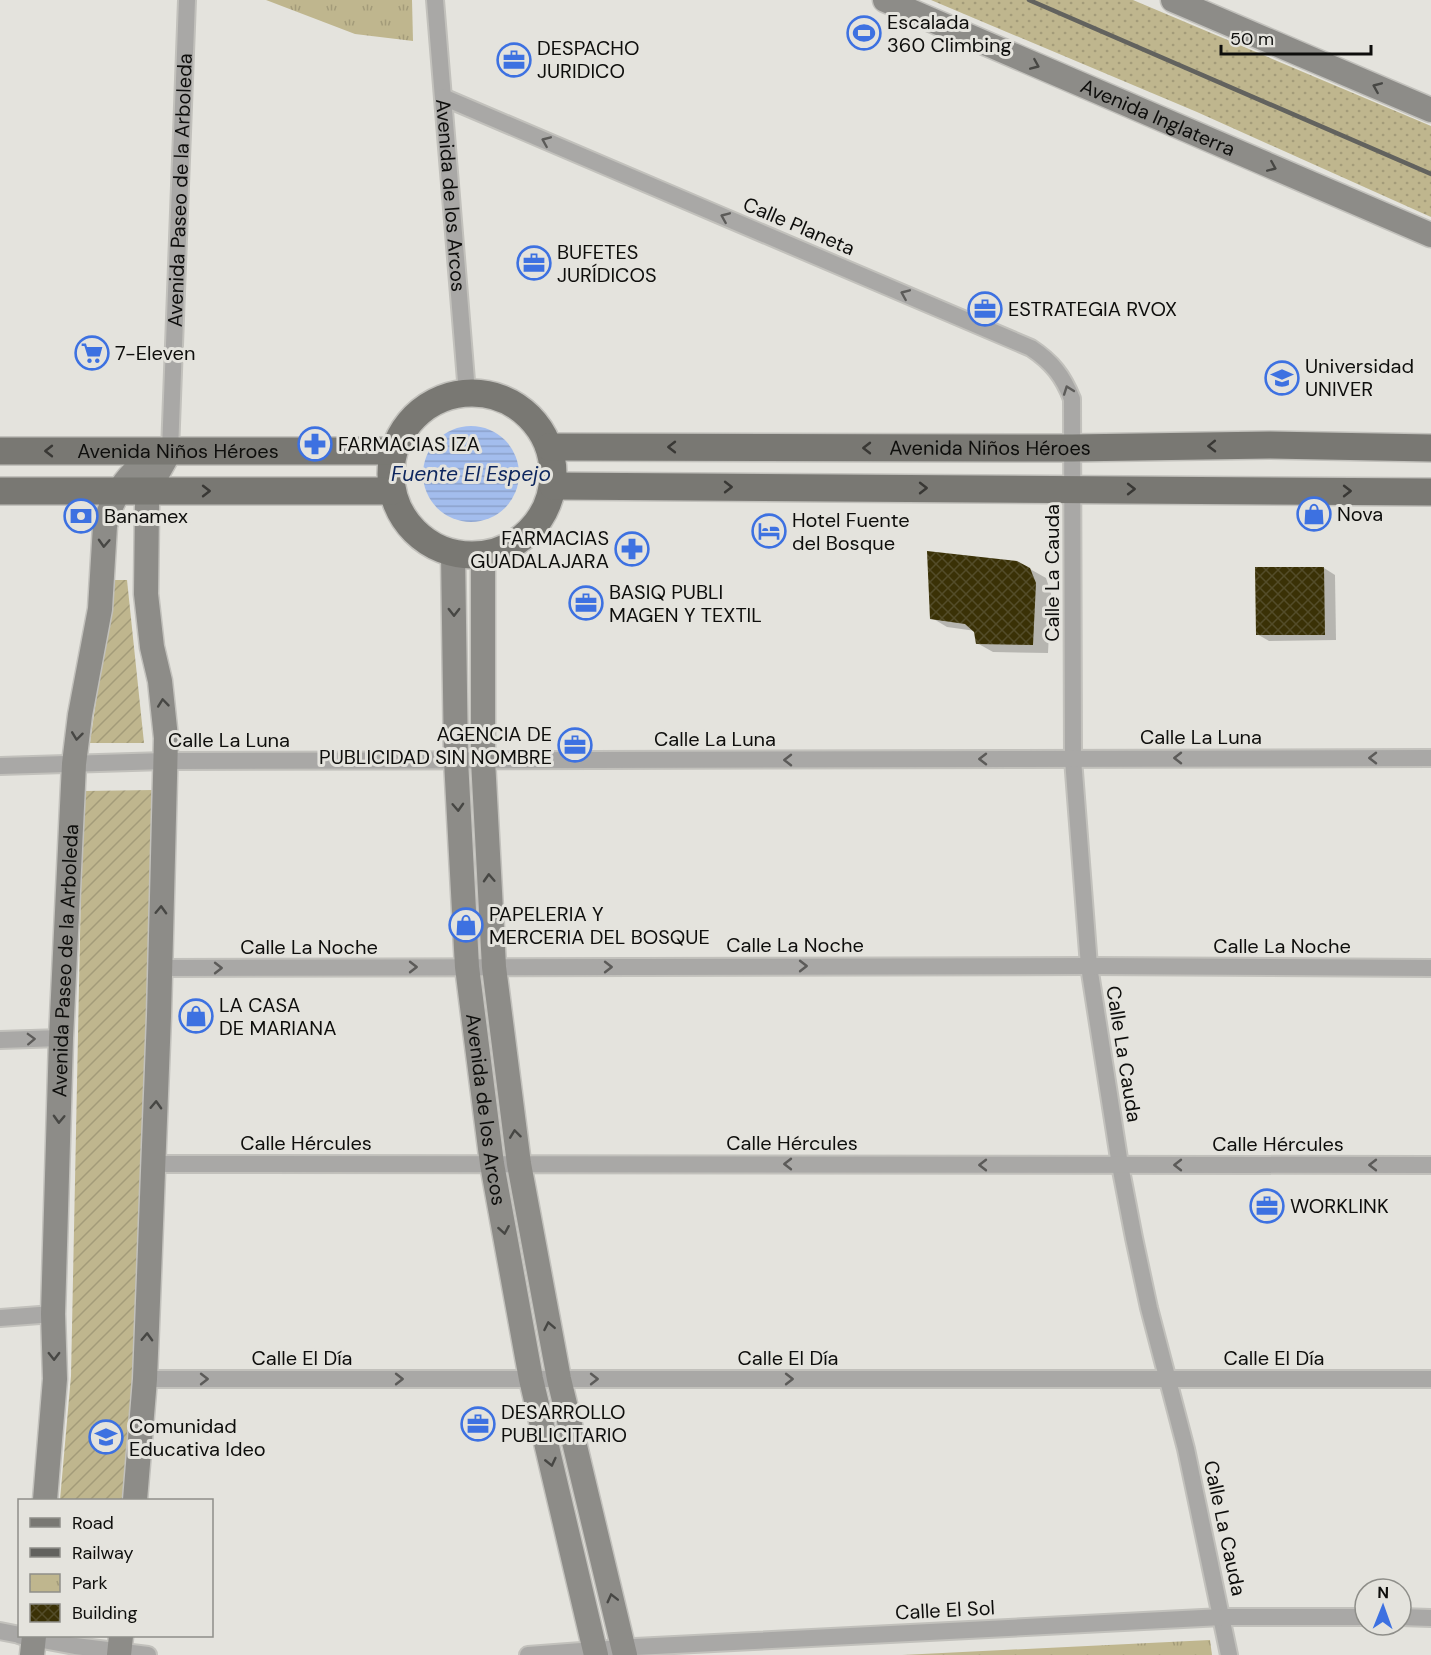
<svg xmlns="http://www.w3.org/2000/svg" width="1431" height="1655" font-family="'DM Sans',sans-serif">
	<defs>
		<pattern id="grass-dots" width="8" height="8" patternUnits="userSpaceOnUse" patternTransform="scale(1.5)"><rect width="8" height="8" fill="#bfb68e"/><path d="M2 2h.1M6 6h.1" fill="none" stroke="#a39b79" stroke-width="1.8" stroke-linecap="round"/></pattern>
		<pattern id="park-tufts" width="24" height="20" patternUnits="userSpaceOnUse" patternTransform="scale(1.5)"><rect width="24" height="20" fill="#bfb68e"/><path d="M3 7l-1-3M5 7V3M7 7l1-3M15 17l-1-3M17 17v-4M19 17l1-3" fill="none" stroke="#a39b79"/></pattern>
		<pattern id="garden-furrows" width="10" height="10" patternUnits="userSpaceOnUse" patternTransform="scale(1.5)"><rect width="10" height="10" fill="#bfb68e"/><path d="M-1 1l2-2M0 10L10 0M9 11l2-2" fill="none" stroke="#a39b79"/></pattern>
		<pattern id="water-rules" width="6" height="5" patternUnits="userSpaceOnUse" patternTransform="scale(1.5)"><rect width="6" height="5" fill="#a3bded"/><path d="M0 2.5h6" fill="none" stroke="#8ba1ca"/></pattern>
		<pattern id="building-cross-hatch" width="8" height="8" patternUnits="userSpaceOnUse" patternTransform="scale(1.5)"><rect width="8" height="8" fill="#3a3106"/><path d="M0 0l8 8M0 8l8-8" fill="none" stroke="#534c29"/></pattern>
	</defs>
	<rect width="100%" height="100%" fill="#e4e3dd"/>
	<!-- grass -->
	<path fill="url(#grass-dots)" d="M 931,0 L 1133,0 L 1431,126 L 1431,217 L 1197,112 Z"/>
	<!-- park -->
	<g fill="url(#park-tufts)">
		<path d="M 266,0 L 412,0 L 413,41 L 355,34 Z"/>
		<path d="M 1210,1640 L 1212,1655 L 902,1655 Z"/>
	</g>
	<!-- garden -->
	<g fill="url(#garden-furrows)">
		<path d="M 113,580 L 127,580 L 144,743 L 90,743 Z"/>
		<path d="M 153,790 L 135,1378 L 123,1500 L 60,1500 L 71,1376 L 83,791 Z"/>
	</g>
	<!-- water -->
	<circle fill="url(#water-rules)" cx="471" cy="474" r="48"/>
	<!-- shadow -->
	<g fill="#0003">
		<path d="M 1324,568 L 1335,575 L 1336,640 L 1269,641 L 1257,634 Z"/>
		<path d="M 1030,569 L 1046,578 L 1051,593 L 1048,653 L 993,652 L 977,643 L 976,631 L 947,627 L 932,618 Z"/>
	</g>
	<!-- building -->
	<g fill="url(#building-cross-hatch)">
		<path d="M 927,551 L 1017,561 L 1030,568 L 1036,583 L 1033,645 L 976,644 L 974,632 L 965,624 L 930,619 Z"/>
		<path d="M 1255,567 L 1324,567 L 1325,635 L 1256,635 Z"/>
	</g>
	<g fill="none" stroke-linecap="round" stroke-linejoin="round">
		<defs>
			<g id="street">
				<path id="s1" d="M 435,0 L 467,393"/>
				<path d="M 443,97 L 1031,348 C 1052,362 1063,376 1072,399 L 1073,759 L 1089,966 L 1120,1165 L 1134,1238 L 1149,1308 L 1186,1449 L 1229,1655"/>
				<path id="s2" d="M 170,451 L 187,0"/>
				<path d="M 0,766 L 165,761 L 1431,758"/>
				<path d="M 160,968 L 1089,966 L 1431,968"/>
				<path d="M 0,1040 L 61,1038"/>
				<path d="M 154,1164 L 1431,1165"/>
				<path d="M 0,1318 L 53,1314"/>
				<path d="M 145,1379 L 1431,1379"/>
				<path d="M 1401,1617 L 1431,1618"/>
				<path d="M 0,1631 L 20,1635"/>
				<path d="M 21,1636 L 75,1646 L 148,1655"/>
				<path d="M 528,1655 L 635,1647 L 1222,1617 L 1365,1617"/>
			</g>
			<g id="secondary">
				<path id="s3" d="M 885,0 L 1431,235"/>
				<path d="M 1173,0 L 1431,110"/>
				<path id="s4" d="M 453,553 L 456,760 L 467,967 L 492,1164 L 531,1379 L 596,1655"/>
				<path d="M 483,555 L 483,760 L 494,967 L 519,1164 L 559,1379 L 625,1655"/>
				<path id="s5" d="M 45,1500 L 55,1379 L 53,1314 L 61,1038 L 74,764 L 80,715 L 100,609 L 105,526 C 110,503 122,482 140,466 C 148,459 161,456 170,451"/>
				<path d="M 135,1500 L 145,1379 L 159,1016 L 166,738 L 160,681 L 152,647 L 146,594 L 147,506 L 148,490 L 170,451"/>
				<path d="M 32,1655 L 34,1636"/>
				<path d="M 119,1655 L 121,1636"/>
			</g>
			<g id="primary">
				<circle cx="472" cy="474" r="81"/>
				<path id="s6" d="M 549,447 L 1072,448 L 1270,445 L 1431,448"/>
				<path id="s7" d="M 0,451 L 393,451"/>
				<path d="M 553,486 L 1431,492"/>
				<path d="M 0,491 L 392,491"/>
			</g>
		</defs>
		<!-- street casing -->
		<use href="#street" stroke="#c2c1bc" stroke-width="20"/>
		<!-- secondary casing -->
		<use href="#secondary" stroke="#c2c1bc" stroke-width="27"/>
		<!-- primary casing -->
		<use href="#primary" stroke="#c2c1bc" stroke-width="30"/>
		<!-- street -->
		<use href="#street" stroke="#a9a8a6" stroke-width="16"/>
		<!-- secondary -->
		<use href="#secondary" stroke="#8d8c88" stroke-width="24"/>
		<!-- primary -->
		<use href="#primary" stroke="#797873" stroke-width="27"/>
		<!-- rail -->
		<path stroke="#62625e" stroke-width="4.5" d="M 1029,0 L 1431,174"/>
	</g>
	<!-- one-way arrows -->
	<defs><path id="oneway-chevron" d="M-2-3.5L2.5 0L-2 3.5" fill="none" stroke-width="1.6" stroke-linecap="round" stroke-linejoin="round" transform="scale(1.5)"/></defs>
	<g stroke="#474744">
		<use href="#oneway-chevron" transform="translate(1035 65) rotate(23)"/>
		<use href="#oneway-chevron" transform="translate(1377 87) rotate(-157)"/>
		<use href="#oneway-chevron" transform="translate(1272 167) rotate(23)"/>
		<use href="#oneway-chevron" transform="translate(104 543) rotate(93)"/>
		<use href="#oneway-chevron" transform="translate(454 612) rotate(90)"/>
		<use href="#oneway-chevron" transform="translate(163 703) rotate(-96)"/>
		<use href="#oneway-chevron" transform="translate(77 736) rotate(97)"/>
		<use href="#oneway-chevron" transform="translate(458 807) rotate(87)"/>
		<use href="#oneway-chevron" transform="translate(489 878) rotate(-93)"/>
		<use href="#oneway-chevron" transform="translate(161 910) rotate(-88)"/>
		<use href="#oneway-chevron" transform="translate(156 1105) rotate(-88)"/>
		<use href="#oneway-chevron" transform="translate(59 1119) rotate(92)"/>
		<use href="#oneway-chevron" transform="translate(515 1134) rotate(-97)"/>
		<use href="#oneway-chevron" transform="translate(504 1230) rotate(80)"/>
		<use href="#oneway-chevron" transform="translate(549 1326) rotate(-101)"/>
		<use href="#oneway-chevron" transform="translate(147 1337) rotate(-88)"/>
		<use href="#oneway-chevron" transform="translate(54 1356) rotate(89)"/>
		<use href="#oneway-chevron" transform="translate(551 1462) rotate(77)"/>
		<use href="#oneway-chevron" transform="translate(612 1598) rotate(-104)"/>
	</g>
	<g stroke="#5c5b59">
		<use href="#oneway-chevron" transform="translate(546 141) rotate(-157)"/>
		<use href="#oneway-chevron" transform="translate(725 217) rotate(-157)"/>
		<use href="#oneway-chevron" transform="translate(905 294) rotate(-157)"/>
		<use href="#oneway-chevron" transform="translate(1068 390) rotate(-110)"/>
		<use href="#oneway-chevron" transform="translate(1178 758) rotate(180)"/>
		<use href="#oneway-chevron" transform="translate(1373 758) rotate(180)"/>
		<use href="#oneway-chevron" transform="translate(983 759) rotate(180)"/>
		<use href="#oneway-chevron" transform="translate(788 760) rotate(180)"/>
		<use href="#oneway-chevron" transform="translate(803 966)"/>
		<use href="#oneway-chevron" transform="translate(413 967)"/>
		<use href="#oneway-chevron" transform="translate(608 967)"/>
		<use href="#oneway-chevron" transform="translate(218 968)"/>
		<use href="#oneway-chevron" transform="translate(31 1039) rotate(-2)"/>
		<use href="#oneway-chevron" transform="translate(788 1164) rotate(-180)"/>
		<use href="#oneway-chevron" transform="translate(983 1165) rotate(-180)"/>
		<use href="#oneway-chevron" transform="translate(1178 1165) rotate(-180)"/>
		<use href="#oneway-chevron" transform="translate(1373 1165) rotate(-180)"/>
		<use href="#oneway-chevron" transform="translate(204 1379)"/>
		<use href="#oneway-chevron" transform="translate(399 1379)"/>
		<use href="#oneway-chevron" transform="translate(594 1379)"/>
		<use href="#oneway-chevron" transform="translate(789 1379)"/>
	</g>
	<g stroke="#393835">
		<use href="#oneway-chevron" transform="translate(1212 446) rotate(179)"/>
		<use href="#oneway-chevron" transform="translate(672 447) rotate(-180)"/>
		<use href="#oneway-chevron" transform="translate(867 448) rotate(-180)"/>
		<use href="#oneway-chevron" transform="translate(49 451) rotate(180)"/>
		<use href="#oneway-chevron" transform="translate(728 487)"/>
		<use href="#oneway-chevron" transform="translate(923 488)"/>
		<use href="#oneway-chevron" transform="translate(1131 489)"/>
		<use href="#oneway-chevron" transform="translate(206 491)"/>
		<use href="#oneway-chevron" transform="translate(1347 491)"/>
	</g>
	<!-- icons -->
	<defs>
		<symbol id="stadium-ring" viewBox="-11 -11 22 22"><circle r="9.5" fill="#e4e3dd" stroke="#3d71e1" stroke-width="1.5"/><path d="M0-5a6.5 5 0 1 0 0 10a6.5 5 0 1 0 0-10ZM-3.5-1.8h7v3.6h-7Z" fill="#3d71e1"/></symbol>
		<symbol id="office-ring" viewBox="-11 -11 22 22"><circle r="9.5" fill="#e4e3dd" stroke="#3d71e1" stroke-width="1.5"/><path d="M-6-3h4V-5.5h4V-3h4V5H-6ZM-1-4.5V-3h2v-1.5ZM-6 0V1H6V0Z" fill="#3d71e1"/></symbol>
		<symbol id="supermarket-ring" viewBox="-11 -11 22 22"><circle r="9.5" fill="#e4e3dd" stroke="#3d71e1" stroke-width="1.5"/><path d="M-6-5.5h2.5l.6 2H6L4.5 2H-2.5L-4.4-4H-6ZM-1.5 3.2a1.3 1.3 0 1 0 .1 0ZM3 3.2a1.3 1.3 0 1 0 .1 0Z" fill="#3d71e1"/></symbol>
		<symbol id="school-ring" viewBox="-11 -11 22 22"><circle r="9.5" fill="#e4e3dd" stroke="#3d71e1" stroke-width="1.5"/><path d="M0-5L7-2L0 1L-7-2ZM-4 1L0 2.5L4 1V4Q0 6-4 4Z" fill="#3d71e1"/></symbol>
		<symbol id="pharmacy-ring" viewBox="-11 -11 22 22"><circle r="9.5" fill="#e4e3dd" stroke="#3d71e1" stroke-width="1.5"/><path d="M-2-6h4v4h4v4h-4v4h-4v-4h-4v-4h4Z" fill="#3d71e1"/></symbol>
		<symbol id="shop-ring" viewBox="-11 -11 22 22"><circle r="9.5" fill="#e4e3dd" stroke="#3d71e1" stroke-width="1.5"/><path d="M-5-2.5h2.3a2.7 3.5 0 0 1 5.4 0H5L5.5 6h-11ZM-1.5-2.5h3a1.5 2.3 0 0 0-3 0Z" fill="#3d71e1"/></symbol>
		<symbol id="bank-ring" viewBox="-11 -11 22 22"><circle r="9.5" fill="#e4e3dd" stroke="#3d71e1" stroke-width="1.5"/><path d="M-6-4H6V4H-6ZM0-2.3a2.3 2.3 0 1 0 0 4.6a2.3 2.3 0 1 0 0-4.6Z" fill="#3d71e1"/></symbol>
		<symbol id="hotel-ring" viewBox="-11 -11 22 22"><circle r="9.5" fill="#e4e3dd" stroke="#3d71e1" stroke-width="1.5"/><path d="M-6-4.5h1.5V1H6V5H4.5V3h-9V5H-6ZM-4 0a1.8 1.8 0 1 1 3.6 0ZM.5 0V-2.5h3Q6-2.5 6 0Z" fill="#3d71e1"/></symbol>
	</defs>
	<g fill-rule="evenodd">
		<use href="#stadium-ring" x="845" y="14" width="38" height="38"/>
		<use href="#office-ring" x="495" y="41" width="38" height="38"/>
		<use href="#office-ring" x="515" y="244" width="38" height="38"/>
		<use href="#office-ring" x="966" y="290" width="38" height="38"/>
		<use href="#supermarket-ring" x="73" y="334" width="38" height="38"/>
		<use href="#school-ring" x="1263" y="359" width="38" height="38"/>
		<use href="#pharmacy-ring" x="296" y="425" width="38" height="38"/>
		<use href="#shop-ring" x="1295" y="495" width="38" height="38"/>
		<use href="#bank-ring" x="62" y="497" width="38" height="38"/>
		<use href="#hotel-ring" x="750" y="512" width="38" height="38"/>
		<use href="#pharmacy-ring" x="613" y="530" width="38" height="38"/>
		<use href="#office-ring" x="567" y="584" width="38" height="38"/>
		<use href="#office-ring" x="556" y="726" width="38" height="38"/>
		<use href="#shop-ring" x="447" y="906" width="38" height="38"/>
		<use href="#shop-ring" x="177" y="997" width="38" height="38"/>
		<use href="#office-ring" x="1248" y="1187" width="38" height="38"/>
		<use href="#office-ring" x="459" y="1405" width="38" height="38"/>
		<use href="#school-ring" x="87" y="1418" width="38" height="38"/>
	</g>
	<g text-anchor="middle" stroke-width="6" stroke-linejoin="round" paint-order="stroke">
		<!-- poi labels -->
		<g font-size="20" fill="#0e0e0c" stroke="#e4e3dd" text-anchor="start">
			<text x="887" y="29">Escalada<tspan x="887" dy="23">360 Climbing</tspan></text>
			<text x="537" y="55">DESPACHO<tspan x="537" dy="23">JURIDICO</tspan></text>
			<text x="557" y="259">BUFETES<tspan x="557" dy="23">JURÍDICOS</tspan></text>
			<text x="1008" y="316">ESTRATEGIA RVOX</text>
			<text x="115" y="360">7-Eleven</text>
			<text x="1305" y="373">Universidad<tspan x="1305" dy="23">UNIVER</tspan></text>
			<text x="338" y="451">FARMACIAS IZA</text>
			<text x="1337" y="521">Nova</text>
			<text x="104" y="523">Banamex</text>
			<text x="792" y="527">Hotel Fuente<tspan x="792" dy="23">del Bosque</tspan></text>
			<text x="609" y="545" text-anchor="end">FARMACIAS<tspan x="609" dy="23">GUADALAJARA</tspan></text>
			<text x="609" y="599">BASIQ PUBLI<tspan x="609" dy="23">MAGEN Y TEXTIL</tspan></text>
			<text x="552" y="741" text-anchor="end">AGENCIA DE<tspan x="552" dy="23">PUBLICIDAD SIN NOMBRE</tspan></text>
			<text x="489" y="921">PAPELERIA Y<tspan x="489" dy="23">MERCERIA DEL BOSQUE</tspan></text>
			<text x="219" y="1012">LA CASA<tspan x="219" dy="23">DE MARIANA</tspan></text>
			<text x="1290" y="1213">WORKLINK</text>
			<text x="501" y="1419">DESARROLLO<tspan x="501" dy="23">PUBLICITARIO</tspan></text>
			<text x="129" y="1433">Comunidad<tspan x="129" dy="23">Educativa Ideo</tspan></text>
		</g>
		<!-- street labels -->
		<g font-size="20" fill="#0e0e0c" stroke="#e4e3dd">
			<text dy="7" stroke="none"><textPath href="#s3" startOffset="297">Avenida Inglaterra</textPath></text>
			<text dy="7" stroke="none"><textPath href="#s2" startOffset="261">Avenida Paseo de la Arboleda</textPath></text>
			<text dy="7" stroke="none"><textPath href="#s1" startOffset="196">Avenida de los Arcos</textPath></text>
			<text transform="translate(799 226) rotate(23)" y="7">Calle Planeta</text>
			<text dy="7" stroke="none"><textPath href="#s6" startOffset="441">Avenida Niños Héroes</textPath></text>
			<text dy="7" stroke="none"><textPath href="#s7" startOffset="178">Avenida Niños Héroes</textPath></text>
			<text transform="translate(1052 573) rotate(-90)" y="7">Calle La Cauda</text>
			<text x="1201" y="744">Calle La Luna</text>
			<text x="715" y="746">Calle La Luna</text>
			<text x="229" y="747">Calle La Luna</text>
			<text x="795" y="952">Calle La Noche</text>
			<text x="1282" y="953">Calle La Noche</text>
			<text x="309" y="954">Calle La Noche</text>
			<text dy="7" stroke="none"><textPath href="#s5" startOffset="540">Avenida Paseo de la Arboleda</textPath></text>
			<text transform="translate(1124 1054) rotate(81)" y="7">Calle La Cauda</text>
			<text dy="7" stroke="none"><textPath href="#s4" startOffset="558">Avenida de los Arcos</textPath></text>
			<text x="306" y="1150">Calle Hércules</text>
			<text x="792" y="1150">Calle Hércules</text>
			<text x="1278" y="1151">Calle Hércules</text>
			<text x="302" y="1365">Calle El Día</text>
			<text x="788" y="1365">Calle El Día</text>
			<text x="1274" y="1365">Calle El Día</text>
			<text transform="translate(1225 1528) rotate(78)" y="7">Calle La Cauda</text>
			<text transform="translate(945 1610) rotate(-3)" y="7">Calle El Sol</text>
		</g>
		<!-- water labels -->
		<g font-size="21" font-style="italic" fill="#0d265e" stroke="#e4e3dd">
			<text x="471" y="481">Fuente El Espejo</text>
		</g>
	</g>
	<!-- legend -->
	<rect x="18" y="1499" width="195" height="138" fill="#e4e3dd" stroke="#8e8e89" stroke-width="1.5"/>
	<rect x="30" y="1518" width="30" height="9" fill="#797873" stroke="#8e8e89" stroke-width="1.5"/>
	<text x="72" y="1529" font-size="18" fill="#0e0e0c">Road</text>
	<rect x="30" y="1548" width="30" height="9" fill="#62625e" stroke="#8e8e89" stroke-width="1.5"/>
	<text x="72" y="1559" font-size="18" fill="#0e0e0c">Railway</text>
	<rect x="30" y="1574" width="30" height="18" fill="url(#park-tufts)" stroke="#8e8e89" stroke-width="1.5"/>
	<text x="72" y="1589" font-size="18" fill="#0e0e0c">Park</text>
	<rect x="30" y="1604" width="30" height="18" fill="url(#building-cross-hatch)" stroke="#8e8e89" stroke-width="1.5"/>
	<text x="72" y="1619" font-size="18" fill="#0e0e0c">Building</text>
	<!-- north arrow -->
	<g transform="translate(1383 1607) rotate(1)"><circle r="28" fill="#e4e3dd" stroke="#8e8e89" stroke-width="1.5"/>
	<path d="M0-4.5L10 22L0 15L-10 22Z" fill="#3d71e1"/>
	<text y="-9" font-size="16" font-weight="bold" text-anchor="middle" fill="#0e0e0c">N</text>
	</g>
	<!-- scale -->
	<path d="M1221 45v9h150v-9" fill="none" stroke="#0e0e0c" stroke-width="3"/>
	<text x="1230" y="45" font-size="18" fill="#0e0e0c" stroke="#e4e3dd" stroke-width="4.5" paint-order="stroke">50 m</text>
</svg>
